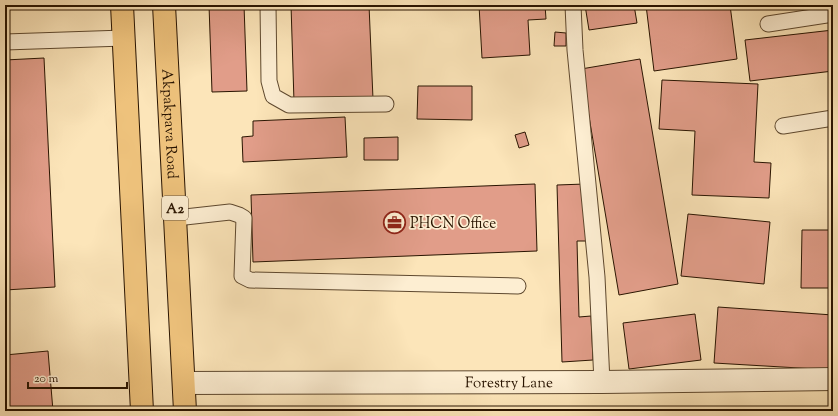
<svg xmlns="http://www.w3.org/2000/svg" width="838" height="416" font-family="'Sorts Mill Goudy',serif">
	<rect width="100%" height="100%" fill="#fce5b9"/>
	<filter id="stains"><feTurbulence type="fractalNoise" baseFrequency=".005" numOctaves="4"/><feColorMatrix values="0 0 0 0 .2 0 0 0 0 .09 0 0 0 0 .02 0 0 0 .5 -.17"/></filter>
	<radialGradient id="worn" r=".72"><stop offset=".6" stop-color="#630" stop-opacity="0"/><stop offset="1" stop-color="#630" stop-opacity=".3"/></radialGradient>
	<!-- building -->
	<g fill="#e19d89" stroke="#291400">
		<path d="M 209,5 L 244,5 L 247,91 L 212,92 Z"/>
		<path d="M 291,5 L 369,5 L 373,99 L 294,102 Z"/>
		<path d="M 479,5 L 545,5 L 546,19 L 528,20 L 530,55 L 482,58 Z"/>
		<path d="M 585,5 L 634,5 L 637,23 L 589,30 Z"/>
		<path d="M 646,5 L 730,5 L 737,59 L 654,71 Z"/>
		<path d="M 833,30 L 833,71 L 750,81 L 745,40 Z"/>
		<path d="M 555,32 L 566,33 L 566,46 L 554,46 Z"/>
		<path d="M 44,58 L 55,287 L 5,290 L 5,60 Z"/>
		<path d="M 640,59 L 678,284 L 619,295 L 581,69 Z"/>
		<path d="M 662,80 L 758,84 L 754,162 L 771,163 L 769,198 L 692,195 L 695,131 L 659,129 Z"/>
		<path d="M 418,86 L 472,86 L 472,120 L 417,119 Z"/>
		<path d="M 345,117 L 347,157 L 243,162 L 242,137 L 253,136 L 253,121 Z"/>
		<path d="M 525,132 L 529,145 L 519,148 L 515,135 Z"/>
		<path d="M 398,137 L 398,160 L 364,160 L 364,138 Z"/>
		<path d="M 535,184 L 537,251 L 253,262 L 251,195 Z"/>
		<path d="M 585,184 L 586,241 L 577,241 L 579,317 L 591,316 L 593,360 L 562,362 L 557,185 Z"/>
		<path d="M 688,214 L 770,222 L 764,284 L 681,276 Z"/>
		<path d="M 802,230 L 833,230 L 833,288 L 801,288 Z"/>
		<path d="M 718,307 L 833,315 L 833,370 L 714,363 Z"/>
		<path d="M 695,314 L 701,360 L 629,369 L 623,323 Z"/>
		<path d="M 48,351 L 53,411 L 5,411 L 5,355 Z"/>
	</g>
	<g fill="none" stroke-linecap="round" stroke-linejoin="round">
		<defs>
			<g id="service">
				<path d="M 268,5 L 269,81 L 273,96 L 289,105 L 386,104"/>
				<path d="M 573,5 L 575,50 L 597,277 L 602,382"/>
				<path d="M 768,24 L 833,14"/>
				<path d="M 5,42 L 124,38"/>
				<path d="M 783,126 L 833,118"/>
				<path d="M 176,218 L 230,212 L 239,215 L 244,218 L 242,276 L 250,280 L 518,286"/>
			</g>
			<g id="minor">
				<path id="s1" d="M 184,383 L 602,382 L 833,379"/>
			</g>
			<g id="trunk">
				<path d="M 122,5 L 142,411"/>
				<path id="s2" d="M 164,5 L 185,411"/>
			</g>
		</defs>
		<!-- service casing -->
		<use href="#service" stroke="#5e482e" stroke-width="17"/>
		<!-- minor casing -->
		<use href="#minor" stroke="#5e482e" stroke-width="24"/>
		<!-- trunk casing -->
		<use href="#trunk" stroke="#291400" stroke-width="24"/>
		<!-- service -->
		<use href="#service" stroke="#fdeed2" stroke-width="15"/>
		<!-- minor -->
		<use href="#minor" stroke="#fdeed2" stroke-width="22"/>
		<!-- trunk -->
		<use href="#trunk" stroke="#eec27c" stroke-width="22"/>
	</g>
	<!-- icons -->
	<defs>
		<symbol id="office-ring" viewBox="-11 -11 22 22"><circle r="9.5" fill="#fdeed2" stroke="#8f2418" stroke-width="1.5"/><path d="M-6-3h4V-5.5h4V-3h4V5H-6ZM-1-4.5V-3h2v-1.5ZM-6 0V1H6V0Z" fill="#8f2418"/></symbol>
	</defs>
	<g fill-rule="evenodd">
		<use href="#office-ring" x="382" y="210" width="25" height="25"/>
	</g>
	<g text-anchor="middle" stroke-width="3.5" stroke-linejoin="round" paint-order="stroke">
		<!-- shield labels -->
		<rect fill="#fdeed2" stroke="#69553f" stroke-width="1" x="162" y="196" width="26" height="24" rx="3"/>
		<g font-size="14" font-weight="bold" fill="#291400">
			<text x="175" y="213">A2</text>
		</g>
		<!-- street labels -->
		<g font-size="15" fill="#291400" stroke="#fdeed2">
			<text dy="5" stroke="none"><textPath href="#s2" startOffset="119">Akpakpava Road</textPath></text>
			<text dy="5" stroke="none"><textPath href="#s1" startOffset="325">Forestry Lane</textPath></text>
		</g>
		<!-- poi labels -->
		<g font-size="15" fill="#291400" stroke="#fdeed2" text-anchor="start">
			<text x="410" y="228">PHCN Office</text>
		</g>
	</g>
	<!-- margin -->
	<rect width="838" height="416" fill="none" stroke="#fce5b9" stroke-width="20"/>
	<rect x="6" y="6" width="826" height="404" fill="none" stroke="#291400" stroke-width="2"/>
	<rect x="10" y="10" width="818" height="396" fill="none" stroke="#291400"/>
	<!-- scale -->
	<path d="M28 382v6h99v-6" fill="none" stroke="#291400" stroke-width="2"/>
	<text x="34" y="382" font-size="12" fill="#291400" stroke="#fdeed2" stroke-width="3" paint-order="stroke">20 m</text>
	<rect width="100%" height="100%" filter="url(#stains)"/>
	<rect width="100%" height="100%" fill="url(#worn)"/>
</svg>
